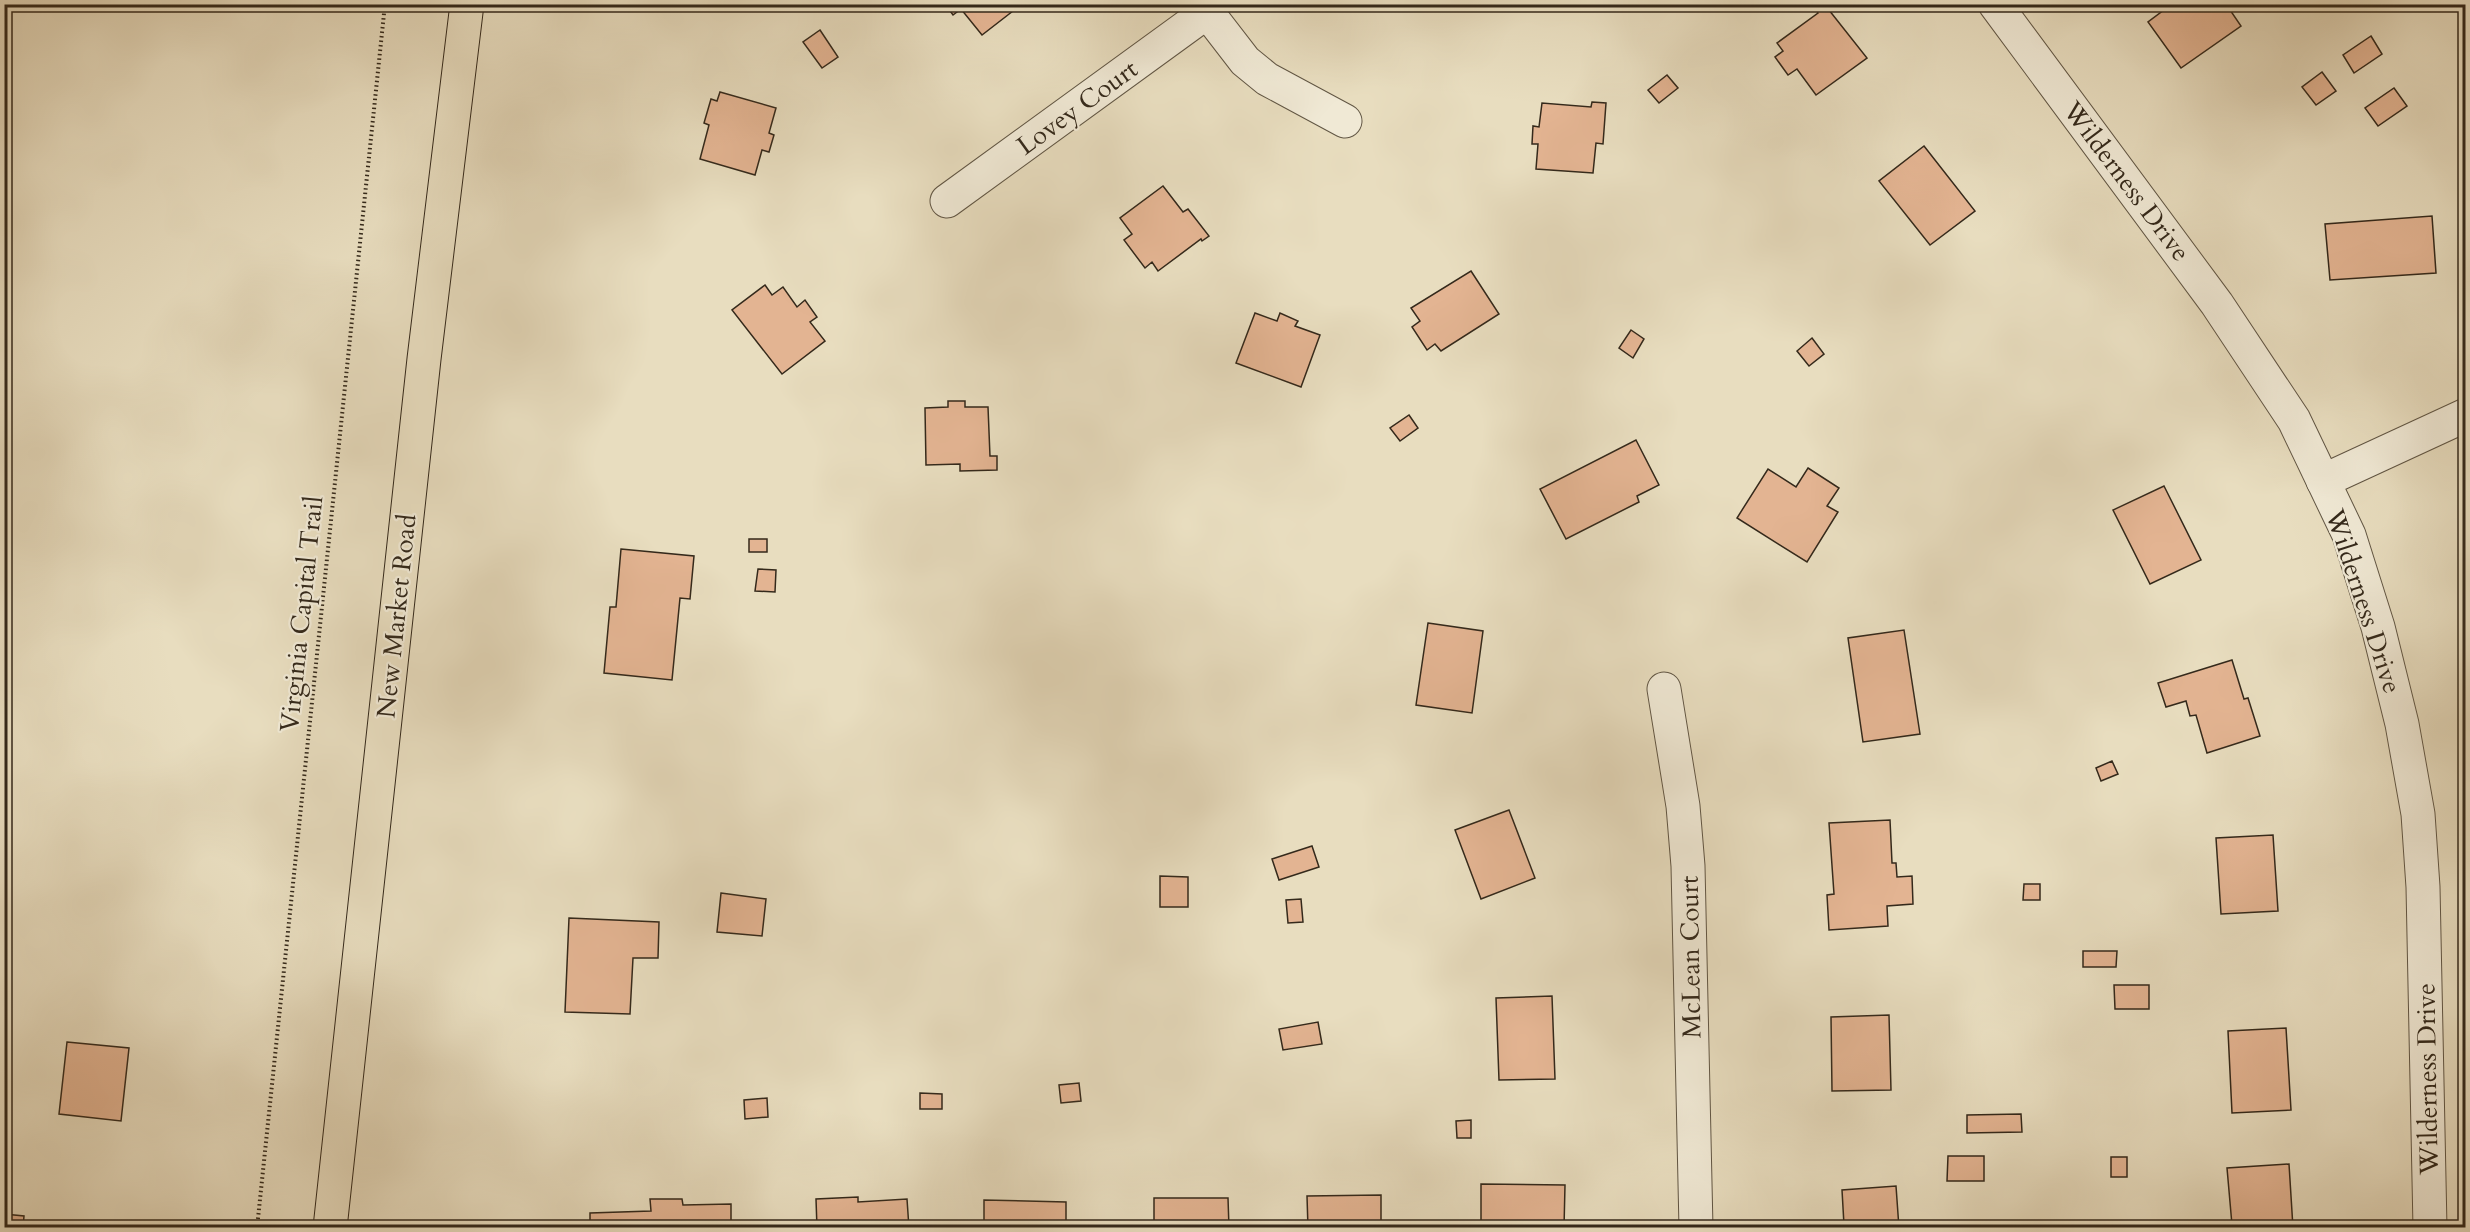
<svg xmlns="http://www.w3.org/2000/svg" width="2470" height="1232" font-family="Cardo,serif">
	<rect width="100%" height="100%" fill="#e8ddbf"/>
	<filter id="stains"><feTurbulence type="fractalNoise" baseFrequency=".00333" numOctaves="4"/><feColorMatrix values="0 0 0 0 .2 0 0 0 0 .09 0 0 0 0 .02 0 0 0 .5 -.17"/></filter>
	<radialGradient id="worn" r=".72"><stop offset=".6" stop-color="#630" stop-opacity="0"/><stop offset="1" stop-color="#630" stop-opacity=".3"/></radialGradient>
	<!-- building -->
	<g fill="#e3b492" stroke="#34291b" stroke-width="1.5">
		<path d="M 945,4 L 1022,4 L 982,35 L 961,9 L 953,15 Z"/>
		<path d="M 2172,4 L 2226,4 L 2241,26 L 2181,68 L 2148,22 Z"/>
		<path d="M 1825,5 L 1867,58 L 1816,95 L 1797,69 L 1788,75 L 1775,57 L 1783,51 L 1777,43 L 1818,13 L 1817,11 Z"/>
		<path d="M 820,30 L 838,57 L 822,68 L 803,42 Z"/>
		<path d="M 2371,36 L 2382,54 L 2354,73 L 2343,55 Z"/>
		<path d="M 2322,72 L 2336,91 L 2316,105 L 2302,87 Z"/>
		<path d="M 1667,75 L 1678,88 L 1659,103 L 1648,90 Z"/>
		<path d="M 2394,88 L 2407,106 L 2378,126 L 2365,108 Z"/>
		<path d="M 720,92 L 776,108 L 769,133 L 774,135 L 769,152 L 762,150 L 755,175 L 700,159 L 709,125 L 704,123 L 711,99 L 717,101 Z"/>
		<path d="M 1592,102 L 1606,103 L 1603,144 L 1596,143 L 1593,173 L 1536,169 L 1538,144 L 1532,144 L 1533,126 L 1539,127 L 1542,103 L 1591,107 Z"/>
		<path d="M 1924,146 L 1975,211 L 1930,245 L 1879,181 Z"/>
		<path d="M 1163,186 L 1183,212 L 1188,209 L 1209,236 L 1202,241 L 1201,239 L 1158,271 L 1152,262 L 1145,268 L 1124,240 L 1132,234 L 1120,218 Z"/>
		<path d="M 2432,216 L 2436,273 L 2330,280 L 2325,224 Z"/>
		<path d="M 1471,271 L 1499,314 L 1441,351 L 1435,344 L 1427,350 L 1412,327 L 1420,321 L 1411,308 Z"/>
		<path d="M 765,285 L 772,295 L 783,287 L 797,307 L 805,300 L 817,317 L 810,322 L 825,341 L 782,374 L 732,310 Z"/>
		<path d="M 1255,313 L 1277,321 L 1280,313 L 1298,321 L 1295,326 L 1320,335 L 1301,387 L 1236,363 Z"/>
		<path d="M 1631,330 L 1644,339 L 1633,358 L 1619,348 Z"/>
		<path d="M 1812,338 L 1824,354 L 1809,366 L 1797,351 Z"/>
		<path d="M 948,401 L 965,401 L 965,407 L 988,407 L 990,456 L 997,456 L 997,470 L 960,471 L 960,464 L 926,465 L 925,408 L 948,407 Z"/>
		<path d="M 1409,415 L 1418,428 L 1400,441 L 1390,428 Z"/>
		<path d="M 1636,440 L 1659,485 L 1637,496 L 1639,502 L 1566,539 L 1540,489 Z"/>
		<path d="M 1808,468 L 1839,488 L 1827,506 L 1838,512 L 1807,562 L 1737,518 L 1768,469 L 1796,487 Z"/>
		<path d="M 2164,486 L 2201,560 L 2150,584 L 2113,510 Z"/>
		<rect x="749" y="539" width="18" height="13"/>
		<path d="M 621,549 L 694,556 L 690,599 L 680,598 L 672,680 L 604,673 L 610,607 L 616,607 Z"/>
		<path d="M 758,569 L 776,570 L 775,592 L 755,591 Z"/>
		<path d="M 1428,623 L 1483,631 L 1472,713 L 1416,705 Z"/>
		<path d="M 1904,630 L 1920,734 L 1863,742 L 1848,638 Z"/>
		<path d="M 2232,660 L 2244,699 L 2248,698 L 2260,736 L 2207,753 L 2196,715 L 2190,716 L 2186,701 L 2166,707 L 2158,683 Z"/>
		<path d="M 2112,761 L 2118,774 L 2101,781 L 2096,768 Z"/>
		<path d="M 1509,810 L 1535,878 L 1481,899 L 1455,830 Z"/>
		<path d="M 1890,820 L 1892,863 L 1896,863 L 1897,877 L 1912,876 L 1913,904 L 1887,906 L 1888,926 L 1829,930 L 1827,895 L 1834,894 L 1829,823 Z"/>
		<path d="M 2273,835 L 2278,911 L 2221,914 L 2216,838 Z"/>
		<path d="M 1312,846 L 1319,867 L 1279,880 L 1272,859 Z"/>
		<path d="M 1160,876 L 1188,877 L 1188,907 L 1160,907 Z"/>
		<path d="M 2024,884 L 2040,884 L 2040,900 L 2023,900 Z"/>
		<path d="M 721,893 L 766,899 L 762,936 L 717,932 Z"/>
		<path d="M 1301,899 L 1303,922 L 1288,923 L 1286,900 Z"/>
		<path d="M 569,918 L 659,922 L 658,958 L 633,958 L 630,1014 L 565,1012 Z"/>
		<path d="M 2083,951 L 2117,951 L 2116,967 L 2083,967 Z"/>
		<path d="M 2114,985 L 2149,985 L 2149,1009 L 2115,1009 Z"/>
		<path d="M 1552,996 L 1555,1079 L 1499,1080 L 1496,998 Z"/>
		<path d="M 1889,1015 L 1891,1090 L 1832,1091 L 1831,1017 Z"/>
		<path d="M 1318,1022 L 1322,1044 L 1283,1050 L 1279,1029 Z"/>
		<path d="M 2286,1028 L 2291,1110 L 2232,1113 L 2228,1031 Z"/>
		<path d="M 67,1042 L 129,1048 L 121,1121 L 59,1114 Z"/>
		<path d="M 1079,1083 L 1081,1101 L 1061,1103 L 1059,1085 Z"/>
		<path d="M 920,1093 L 942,1094 L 942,1109 L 920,1109 Z"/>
		<path d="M 767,1098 L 768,1117 L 745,1119 L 744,1100 Z"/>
		<path d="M 2021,1114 L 2022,1132 L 1967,1133 L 1967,1115 Z"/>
		<path d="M 1471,1120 L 1471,1138 L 1457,1138 L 1456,1121 Z"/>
		<path d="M 1948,1156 L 1984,1156 L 1984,1181 L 1947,1181 Z"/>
		<rect x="2111" y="1157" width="16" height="20"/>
		<path d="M 2289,1164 L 2293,1228 L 2197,1228 L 2232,1225 L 2227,1168 Z"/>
		<path d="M 1481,1184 L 1565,1185 L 1564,1228 L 1481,1228 Z"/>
		<path d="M 1896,1186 L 1899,1228 L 1835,1228 L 1835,1225 L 1844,1225 L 1842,1190 Z"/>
		<path d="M 1381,1195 L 1381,1228 L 1308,1228 L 1307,1196 Z"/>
		<path d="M 858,1197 L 858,1202 L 907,1199 L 909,1228 L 817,1228 L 816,1199 Z"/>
		<path d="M 1154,1198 L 1228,1198 L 1229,1228 L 1154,1228 Z"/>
		<path d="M 650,1199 L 682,1199 L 683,1205 L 731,1204 L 731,1228 L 590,1228 L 590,1213 L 651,1211 Z"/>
		<path d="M 984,1200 L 1066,1202 L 1066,1228 L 984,1228 Z"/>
		<path d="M 4,1214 L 24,1216 L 23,1228 L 4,1228 Z"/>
	</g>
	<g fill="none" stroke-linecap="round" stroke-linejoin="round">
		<defs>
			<g id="minor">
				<path d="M 1201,4 L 1245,61 L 1267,79 L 1345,121"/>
				<path d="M 1995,4 L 2217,304 L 2294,420 L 2349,535 L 2378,627 L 2402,724 L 2418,814 L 2423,887 L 2430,1228"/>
				<path d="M 947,201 L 1207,12"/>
				<path d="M 2323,481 L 2466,415"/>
				<path d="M 1664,689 L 1683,806 L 1688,866 L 1696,1228"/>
			</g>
			<path id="major" d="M 330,1228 L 424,359 L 467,4"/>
		</defs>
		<!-- minor casing -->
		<use href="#minor" stroke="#615644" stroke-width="35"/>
		<!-- major casing -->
		<use href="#major" stroke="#34291b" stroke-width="35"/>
		<!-- path -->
		<path stroke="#34291b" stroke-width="4" stroke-dasharray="1.5 3" stroke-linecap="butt" d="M 257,1228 L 385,4"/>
		<!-- minor -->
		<use href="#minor" stroke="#f0e9d5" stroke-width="33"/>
		<!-- major -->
		<use href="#major" stroke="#e8ddbf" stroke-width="33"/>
	</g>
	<g text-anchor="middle" stroke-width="4.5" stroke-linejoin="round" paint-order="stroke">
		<!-- street labels -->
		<g font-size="26" fill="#34291b" stroke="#f0e9d5">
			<text transform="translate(1077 107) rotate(-36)" y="9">Lovey Court</text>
			<text transform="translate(2127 181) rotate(53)" y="9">Wilderness Drive</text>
			<text transform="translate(2364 601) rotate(72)" y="9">Wilderness Drive</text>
			<text transform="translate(301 614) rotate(-84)" y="9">Virginia Capital Trail</text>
			<text transform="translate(396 616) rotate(-84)" y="9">New Market Road</text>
			<text transform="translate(1690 957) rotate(-91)" y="9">McLean Court</text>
			<text transform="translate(2427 1079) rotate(-91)" y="9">Wilderness Drive</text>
		</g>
	</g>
	<!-- margin -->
	<rect width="2470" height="1232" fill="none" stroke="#e8ddbf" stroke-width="24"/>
	<rect x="6" y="6" width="2458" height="1220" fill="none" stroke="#34291b" stroke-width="3"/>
	<rect x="12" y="12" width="2446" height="1208" fill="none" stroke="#34291b" stroke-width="1.5"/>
	<rect width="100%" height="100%" filter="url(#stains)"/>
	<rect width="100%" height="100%" fill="url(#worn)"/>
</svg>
